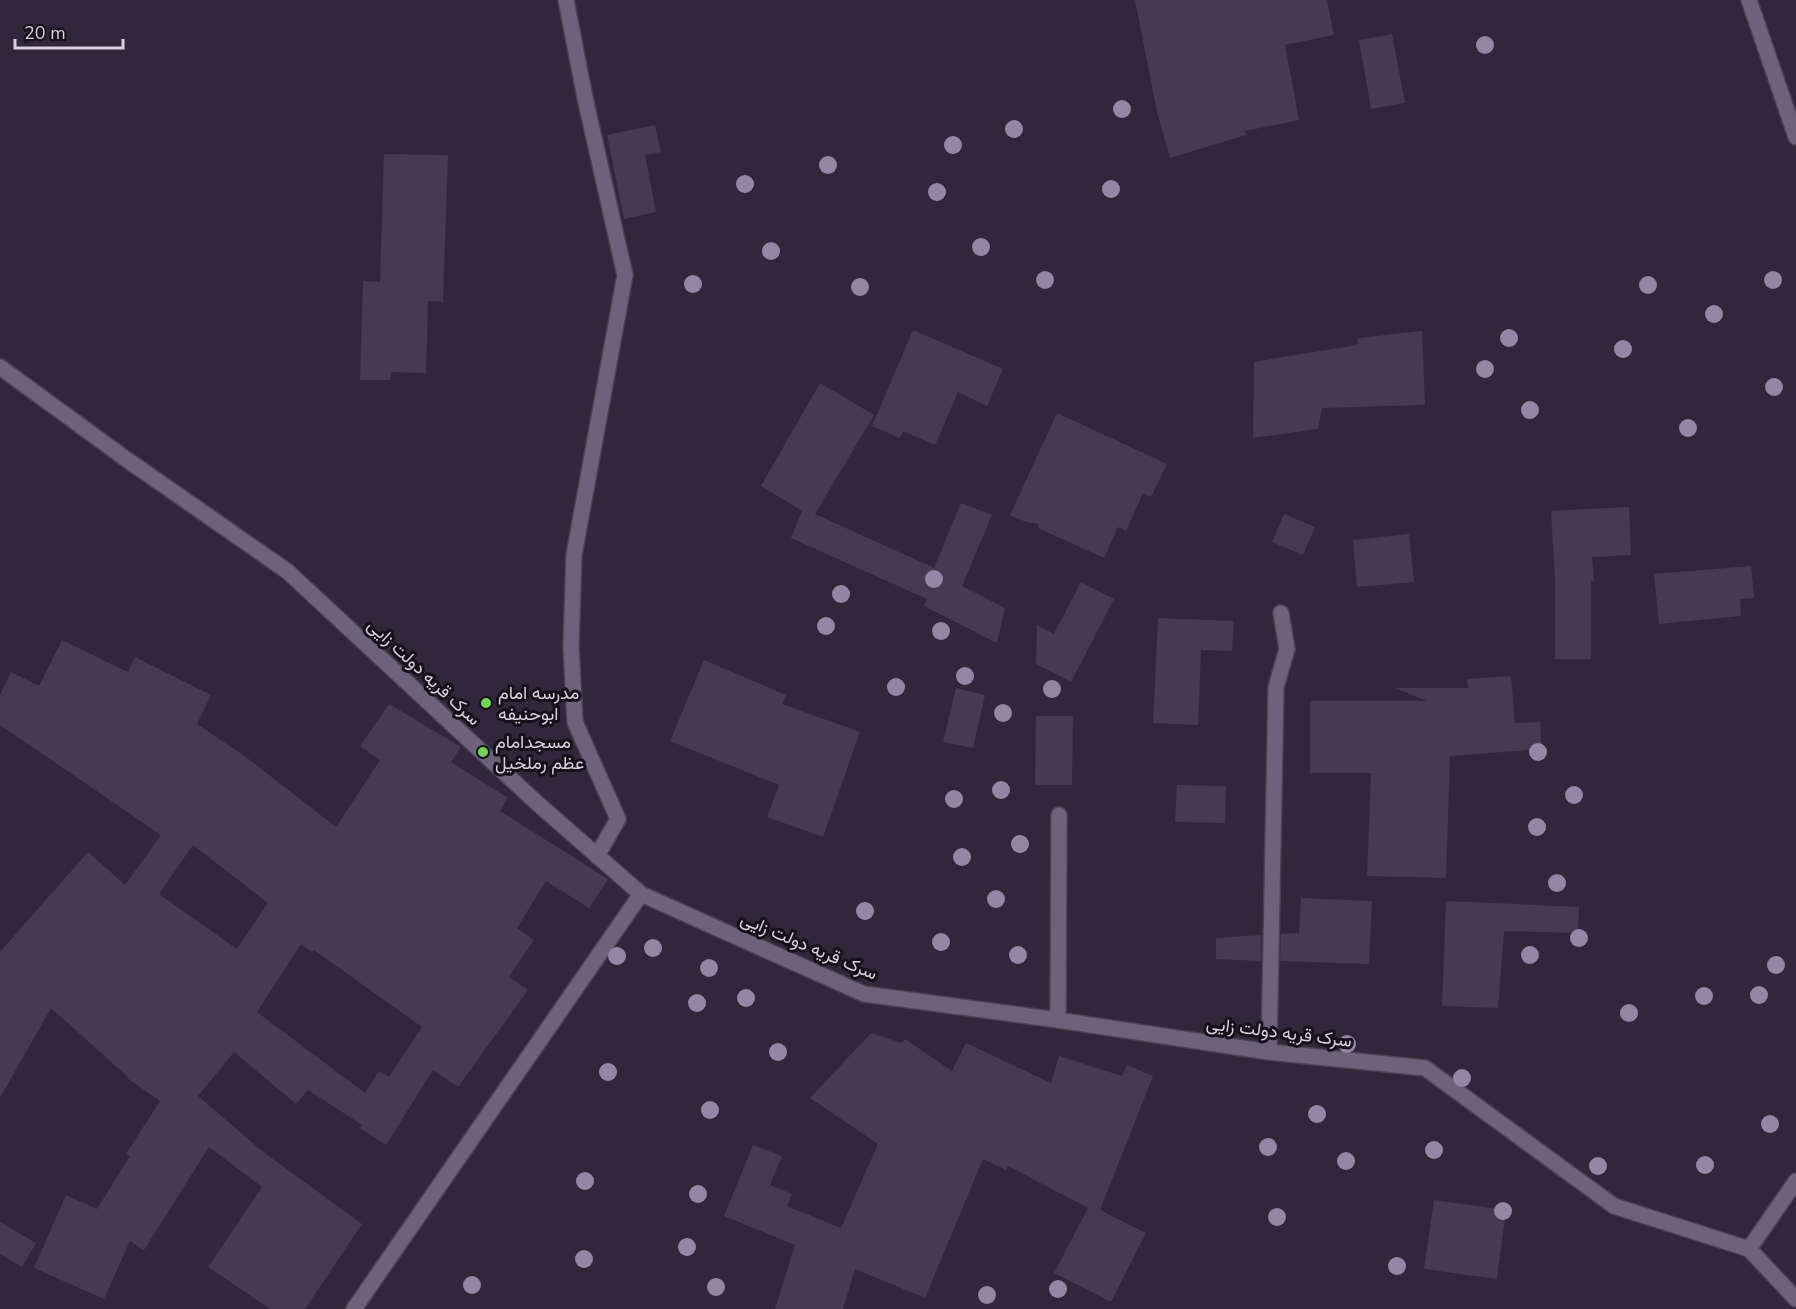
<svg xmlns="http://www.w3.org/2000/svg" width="1796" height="1309" font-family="'Nunito Sans',Vazirmatn,sans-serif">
	<rect width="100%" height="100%" fill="#30273b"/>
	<!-- building -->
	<g fill="#443b50" fill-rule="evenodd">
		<path d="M 1135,0 L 1327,0 L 1334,35 L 1285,45 L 1299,120 L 1245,131 L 1246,135 L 1170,158 L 1157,112 Z"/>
		<path d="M 1392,34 L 1405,103 L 1371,109 L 1359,40 Z"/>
		<path d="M 655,125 L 661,152 L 645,155 L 656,212 L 624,219 L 607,135 Z"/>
		<path d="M 384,154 L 448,155 L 443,302 L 428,301 L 426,373 L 391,372 L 390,380 L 360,380 L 363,281 L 380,282 Z"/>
		<path d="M 913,330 L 1003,369 L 987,406 L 958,392 L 935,445 L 903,431 L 900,438 L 872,426 Z"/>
		<path d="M 1422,331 L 1425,405 L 1322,408 L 1318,429 L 1253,438 L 1254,362 L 1357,345 L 1358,338 Z"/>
		<path d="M 820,383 L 874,415 L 815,514 L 934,568 L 961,503 L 992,515 L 962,586 L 1005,608 L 997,643 L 924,606 L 927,599 L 791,538 L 802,511 L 761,486 Z"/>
		<path d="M 1057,413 L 1167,464 L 1151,497 L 1143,493 L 1126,531 L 1118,527 L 1104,558 L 1038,528 L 1038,524 L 1026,522 L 1010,515 Z"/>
		<path d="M 1629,507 L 1631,555 L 1592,557 L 1594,581 L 1591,581 L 1591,659 L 1555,659 L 1555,580 L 1551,511 Z"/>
		<path d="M 1284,514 L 1315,527 L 1303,555 L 1272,542 Z"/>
		<path d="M 1409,534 L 1414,582 L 1357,587 L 1353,540 Z"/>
		<path d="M 1751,566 L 1754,598 L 1740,599 L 1741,616 L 1659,624 L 1654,574 Z"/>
		<path d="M 1081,582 L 1114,599 L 1071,682 L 1036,664 L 1037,625 L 1054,634 Z"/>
		<path d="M 1158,618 L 1234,621 L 1232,651 L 1201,650 L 1198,725 L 1153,723 Z"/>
		<path d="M 62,640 L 128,672 L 135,657 L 211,695 L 197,724 L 246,757 L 336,827 L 380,760 L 360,746 L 389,704 L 461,747 L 451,762 L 508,798 L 500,811 L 608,879 L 589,908 L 546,881 L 517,928 L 534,940 L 509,977 L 528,990 L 458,1087 L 433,1070 L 386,1145 L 360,1128 L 362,1125 L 308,1090 L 296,1104 L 234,1052 L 198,1096 L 262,1151 L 362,1224 L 305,1309 L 270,1309 L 208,1267 L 262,1187 L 209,1147 L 144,1250 L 130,1241 L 104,1299 L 34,1268 L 66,1195 L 97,1209 L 130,1156 L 126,1154 L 160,1101 L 127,1078 L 128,1077 L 51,1008 L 0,1098 L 0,952 L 88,852 L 125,885 L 161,835 L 0,725 L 0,695 L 11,672 L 39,686 ZM 193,845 L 268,903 L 237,949 L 159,894 ZM 301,944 L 312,952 L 314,950 L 422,1027 L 389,1077 L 379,1071 L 365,1093 L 257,1012 Z"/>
		<path d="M 704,660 L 786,695 L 782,704 L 860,732 L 823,837 L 767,817 L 779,785 L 670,741 Z"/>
		<path d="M 1511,676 L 1515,723 L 1540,722 L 1542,749 L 1450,756 L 1446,878 L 1367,876 L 1371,773 L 1310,773 L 1310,701 L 1427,701 L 1395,688 L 1468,688 L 1467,679 Z"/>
		<path d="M 956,688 L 985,695 L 973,748 L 943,742 Z"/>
		<path d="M 1036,716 L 1073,716 L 1072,785 L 1035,785 Z"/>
		<path d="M 1177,785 L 1226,786 L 1225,823 L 1175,822 Z"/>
		<path d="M 1301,898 L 1372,901 L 1369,964 L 1280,961 L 1281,934 L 1299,933 Z"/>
		<path d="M 1446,901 L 1579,907 L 1578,933 L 1504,931 L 1498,1008 L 1442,1006 Z"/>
		<path d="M 1261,935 L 1261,961 L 1216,959 L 1216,938 Z"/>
		<path d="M 871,1033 L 902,1043 L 905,1039 L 952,1071 L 966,1043 L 1051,1083 L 1059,1056 L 1122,1076 L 1127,1065 L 1153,1076 L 1100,1210 L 1146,1233 L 1111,1302 L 1054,1273 L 1088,1208 L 1008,1166 L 1006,1170 L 983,1159 L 925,1298 L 855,1269 L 843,1309 L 775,1309 L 795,1245 L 724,1216 L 753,1145 L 782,1156 L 770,1185 L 792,1194 L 787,1206 L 841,1228 L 878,1144 L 810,1098 Z"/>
		<path d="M 1434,1200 L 1506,1210 L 1497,1279 L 1424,1269 Z"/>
		<path d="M 0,1222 L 36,1243 L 22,1267 L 0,1254 Z"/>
	</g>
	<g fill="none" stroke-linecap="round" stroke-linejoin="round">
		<defs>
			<g id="street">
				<path d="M 566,0 L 585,98 L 625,275 L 574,555 L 571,646 L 575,722 L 618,819 L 597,856"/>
				<path d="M 1749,0 L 1796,137"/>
				<path d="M 0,367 L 126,459 L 287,571 L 537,803 L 641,894 L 864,994 L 1058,1020 L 1269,1052 L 1425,1068 L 1614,1206 L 1749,1249 L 1796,1299"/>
				<path d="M 1058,1020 L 1059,815"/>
				<path d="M 1269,1052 L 1276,687 L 1287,649 L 1281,613"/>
				<path d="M 1749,1249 L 1796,1181"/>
				<path d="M 354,1309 L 641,894"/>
			</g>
		</defs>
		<!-- street casing -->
		<use href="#street" stroke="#4a4252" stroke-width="18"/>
		<!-- street -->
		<use href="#street" stroke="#6c637a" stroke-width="15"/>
	</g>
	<!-- trees -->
	<g fill="#9486a5">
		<circle cx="1485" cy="45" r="9"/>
		<circle cx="1122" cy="109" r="9"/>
		<circle cx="1014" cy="129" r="9"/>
		<circle cx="953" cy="145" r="9"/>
		<circle cx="828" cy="165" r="9"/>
		<circle cx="745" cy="184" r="9"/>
		<circle cx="1111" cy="189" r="9"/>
		<circle cx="937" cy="192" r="9"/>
		<circle cx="981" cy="247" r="9"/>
		<circle cx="771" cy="251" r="9"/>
		<circle cx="1045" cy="280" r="9"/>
		<circle cx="1773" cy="280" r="9"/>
		<circle cx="693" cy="284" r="9"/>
		<circle cx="1648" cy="285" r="9"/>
		<circle cx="860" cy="287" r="9"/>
		<circle cx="1714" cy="314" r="9"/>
		<circle cx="1509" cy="338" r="9"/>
		<circle cx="1623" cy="349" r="9"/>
		<circle cx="1485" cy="369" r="9"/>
		<circle cx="1774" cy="387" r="9"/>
		<circle cx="1530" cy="410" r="9"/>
		<circle cx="1688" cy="428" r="9"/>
		<circle cx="934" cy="579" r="9"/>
		<circle cx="841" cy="594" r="9"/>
		<circle cx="826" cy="626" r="9"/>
		<circle cx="941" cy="631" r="9"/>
		<circle cx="965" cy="676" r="9"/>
		<circle cx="896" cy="687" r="9"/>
		<circle cx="1052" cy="689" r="9"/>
		<circle cx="1003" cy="713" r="9"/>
		<circle cx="1538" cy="752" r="9"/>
		<circle cx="1001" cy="790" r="9"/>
		<circle cx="1574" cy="795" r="9"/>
		<circle cx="954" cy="799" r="9"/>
		<circle cx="1537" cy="827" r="9"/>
		<circle cx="1020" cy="844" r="9"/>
		<circle cx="962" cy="857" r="9"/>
		<circle cx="1557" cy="883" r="9"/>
		<circle cx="996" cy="899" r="9"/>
		<circle cx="865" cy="911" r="9"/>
		<circle cx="1579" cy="938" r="9"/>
		<circle cx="941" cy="942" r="9"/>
		<circle cx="653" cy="948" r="9"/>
		<circle cx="1018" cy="955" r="9"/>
		<circle cx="1530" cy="955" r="9"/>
		<circle cx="617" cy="956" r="9"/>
		<circle cx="1776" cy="965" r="9"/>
		<circle cx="709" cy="968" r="9"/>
		<circle cx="1759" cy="995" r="9"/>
		<circle cx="1704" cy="996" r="9"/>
		<circle cx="746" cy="998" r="9"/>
		<circle cx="697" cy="1003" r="9"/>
		<circle cx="1629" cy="1013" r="9"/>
		<circle cx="1347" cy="1044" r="9"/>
		<circle cx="778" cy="1052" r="9"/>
		<circle cx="608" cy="1072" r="9"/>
		<circle cx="1462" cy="1078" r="9"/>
		<circle cx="710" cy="1110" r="9"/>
		<circle cx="1317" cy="1114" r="9"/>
		<circle cx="1770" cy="1124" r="9"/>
		<circle cx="1268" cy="1147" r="9"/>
		<circle cx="1434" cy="1150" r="9"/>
		<circle cx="1346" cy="1161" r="9"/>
		<circle cx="1705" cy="1165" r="9"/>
		<circle cx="1598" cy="1166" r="9"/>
		<circle cx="585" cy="1181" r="9"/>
		<circle cx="698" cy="1194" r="9"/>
		<circle cx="1503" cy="1211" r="9"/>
		<circle cx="1277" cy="1217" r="9"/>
		<circle cx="687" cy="1247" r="9"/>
		<circle cx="584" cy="1259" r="9"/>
		<circle cx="1397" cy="1266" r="9"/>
		<circle cx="472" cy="1285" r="9"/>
		<circle cx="716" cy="1287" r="9"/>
		<circle cx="1058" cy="1289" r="9"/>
		<circle cx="987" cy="1295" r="9"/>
	</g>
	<!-- markers -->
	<g fill="#75d25b" stroke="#16121b" stroke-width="2">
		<circle cx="486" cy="703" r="6"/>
		<circle cx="483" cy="752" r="6"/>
	</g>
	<g text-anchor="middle" stroke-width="6" stroke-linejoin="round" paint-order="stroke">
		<!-- street labels -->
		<g font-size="18" fill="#d7d1de" stroke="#16121b">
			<text transform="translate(424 672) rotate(43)" y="6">سرک قریه دولت زایی</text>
			<text transform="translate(809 946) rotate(23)" y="6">سرک قریه دولت زایی</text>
			<text transform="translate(1279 1032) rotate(7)" y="6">سرک قریه دولت زایی</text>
		</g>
		<!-- poi labels -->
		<g font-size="18" fill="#d7d1de" stroke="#16121b" text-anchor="start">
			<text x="498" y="699">مدرسه امام<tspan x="498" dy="21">ابوحنیفه</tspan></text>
			<text x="495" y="748">مسجدامام<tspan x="495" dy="21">عظم رملخیل</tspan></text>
		</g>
	</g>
	<!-- scale -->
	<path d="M15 39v9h108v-9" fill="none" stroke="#d7d1de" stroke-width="3"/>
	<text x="24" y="39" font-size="18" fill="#d7d1de" stroke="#16121b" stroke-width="4.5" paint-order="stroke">20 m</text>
</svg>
